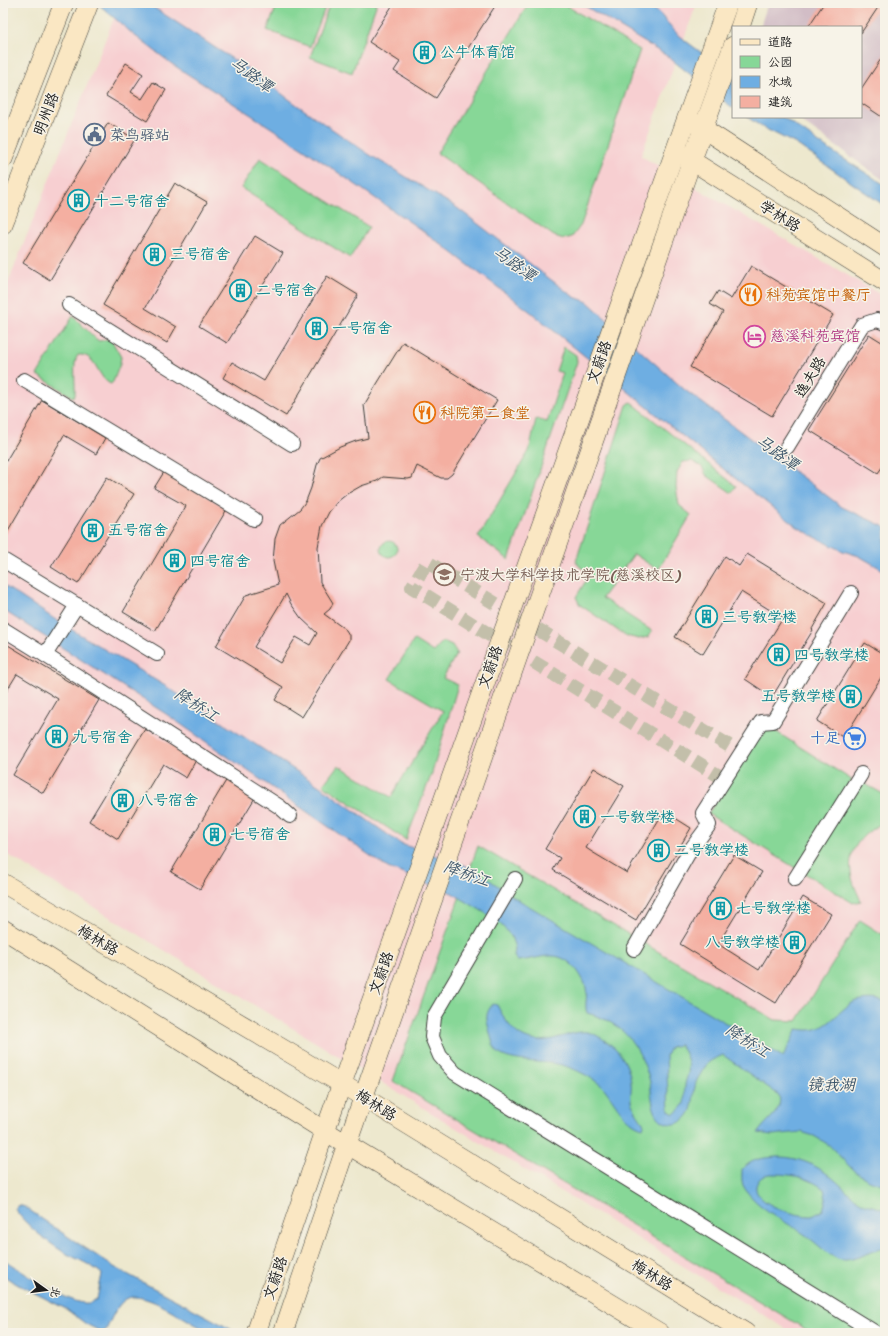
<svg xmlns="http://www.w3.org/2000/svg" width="888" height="1336" font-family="Sriracha,'LXGW WenKai TC',sans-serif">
	<rect width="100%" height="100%" fill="#f7f3e8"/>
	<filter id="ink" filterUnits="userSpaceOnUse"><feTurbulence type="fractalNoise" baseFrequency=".025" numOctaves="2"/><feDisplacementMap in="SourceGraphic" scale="8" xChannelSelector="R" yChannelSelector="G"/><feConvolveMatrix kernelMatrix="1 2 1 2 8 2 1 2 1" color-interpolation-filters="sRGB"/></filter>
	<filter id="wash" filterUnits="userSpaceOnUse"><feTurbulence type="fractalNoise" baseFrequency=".012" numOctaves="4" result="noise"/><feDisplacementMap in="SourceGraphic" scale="16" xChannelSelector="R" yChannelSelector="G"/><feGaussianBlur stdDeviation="0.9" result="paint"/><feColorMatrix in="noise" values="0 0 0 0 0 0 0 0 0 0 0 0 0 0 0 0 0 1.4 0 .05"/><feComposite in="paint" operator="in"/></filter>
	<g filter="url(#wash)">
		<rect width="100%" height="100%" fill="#ede8ce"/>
		<!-- built -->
		<path fill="#f7cfd1" d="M 120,3 L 697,3 L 641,156 L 885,297 L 885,1333 L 793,1333 L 3,852 L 3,295 Z"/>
		<!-- industrial -->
		<path fill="#d2bdc6" d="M 768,3 L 885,3 L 885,181 L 795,117 L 861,117 L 861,27 L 760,27 Z"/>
		<!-- green -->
		<g fill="#87d797" stroke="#527a5a">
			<path d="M 278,3 L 327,3 L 310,47 L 267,30 Z"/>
			<path d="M 330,3 L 377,3 L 352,73 L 310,57 Z"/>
			<path d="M 529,3 L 562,3 L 640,50 L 581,225 L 572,237 L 564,239 L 554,236 L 437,153 Z"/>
			<path d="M 260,158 L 369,227 L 350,258 L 241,188 Z"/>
			<path d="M 73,316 L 95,338 L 99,341 L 108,339 L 112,341 L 121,357 L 120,364 L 113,382 L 111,384 C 97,379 97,353 78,355 C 72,362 76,385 75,396 L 73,397 L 37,375 Z"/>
			<path d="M 564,347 L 576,355 L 577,362 L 509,560 L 478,537 L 529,451 L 536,419 L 547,422 L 563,373 L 556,371 Z"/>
			<path d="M 631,402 L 736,486 L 732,493 L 706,475 L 702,467 L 692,461 L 683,462 L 677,472 L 676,487 L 679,505 L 691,515 L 658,570 L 634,554 L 602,598 L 652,631 L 648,637 L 639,639 L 626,636 L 580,605 L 576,597 L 587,579 L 588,573 L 579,566 L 576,561 L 627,405 Z"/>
			<circle cx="389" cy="549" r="8"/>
			<path d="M 414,640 L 433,652 L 443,641 L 452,645 L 457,653 L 443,678 L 458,685 L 432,773 L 406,840 L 323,785 L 338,765 L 391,797 L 443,711 L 389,679 Z"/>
			<path d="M 764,724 L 852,780 L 797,869 L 708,814 Z"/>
			<path d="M 860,781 L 885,795 L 885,822 C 865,831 847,848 851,872 C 852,882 857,892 861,901 L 853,903 L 803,872 Z"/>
			<path d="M 478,846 L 775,1020 L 797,1021 L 860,920 L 885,936 L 885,966 L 882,971 L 885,973 L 885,1333 L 812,1333 L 393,1081 Z"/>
		</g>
		<!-- water -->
		<g fill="#6eaee2" stroke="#45657f" fill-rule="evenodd">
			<path d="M 97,3 L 146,3 L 153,7 L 251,71 L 297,105 L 370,155 L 456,207 L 550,279 L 574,297 L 588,302 L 644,354 L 685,390 L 842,507 L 885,527 L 885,571 L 859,556 L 843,551 L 813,536 L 796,526 L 717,464 L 532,313 L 430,236 L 304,149 L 172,64 L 134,35 Z"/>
			<path d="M 580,3 L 640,3 L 650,6 L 660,14 L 679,36 L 733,76 L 733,108 L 667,56 Z"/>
			<path d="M 747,117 L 783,117 L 825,147 L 885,185 L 885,206 L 796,144 L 762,127 Z"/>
			<path d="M 3,585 L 59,622 L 167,687 L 321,787 L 401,844 L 464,865 L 477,871 L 512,896 L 783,1057 L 797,1029 C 805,1030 811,1031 819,1028 C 832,1023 840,1010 852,1003 C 859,999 878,997 885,1003 L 885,1060 L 882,1068 L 885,1073 L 885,1185 L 868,1180 L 853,1170 L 829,1145 L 814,1136 L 801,1132 L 772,1135 L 758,1133 C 763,1124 775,1116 778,1108 C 780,1104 780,1099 779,1095 L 723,1055 C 719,1057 713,1059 709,1062 C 705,1066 700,1075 697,1080 C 691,1094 697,1111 682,1121 C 679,1123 674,1125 670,1124 C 649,1120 653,1093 649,1078 C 645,1066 640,1052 632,1042 C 621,1026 605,1018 587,1013 C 584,1005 588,997 586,988 C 585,982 580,974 576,969 C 557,947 542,959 517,961 L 514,956 L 515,948 L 511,936 L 497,920 L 452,893 L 388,868 L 166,714 L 3,610 ZM 680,1045 C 686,1054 690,1063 688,1074 C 687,1078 685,1082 685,1086 C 683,1102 689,1102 674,1114 L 669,1111 L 666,1056 L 670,1047 Z"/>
			<path d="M 493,1004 L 497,1005 C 512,1034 526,1048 560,1037 C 568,1035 577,1031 587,1032 C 597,1034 608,1042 616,1049 C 624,1058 630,1070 631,1082 C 632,1088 630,1095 631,1101 C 633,1108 639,1116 643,1122 L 644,1125 L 643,1128 C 624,1123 615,1101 603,1087 C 600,1084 595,1081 591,1078 C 581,1072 568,1066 557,1064 C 543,1061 503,1063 496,1050 C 492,1044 491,1036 489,1029 C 486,1019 485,1013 493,1004 Z"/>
			<path d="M 778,1157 C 800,1157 819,1166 836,1181 C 845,1189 854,1199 865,1204 C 872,1207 879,1206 885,1211 L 885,1248 C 872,1250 850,1264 838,1259 C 829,1256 813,1240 804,1234 C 786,1222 755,1207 744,1187 C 741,1182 742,1176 742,1169 C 754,1158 762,1158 778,1157 ZM 769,1174 C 790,1174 807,1176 824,1189 L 826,1199 L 823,1210 C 820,1212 815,1215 812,1216 C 798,1217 753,1204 756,1186 C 758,1179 762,1176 769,1174 Z"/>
			<path d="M 18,1205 L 25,1207 L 55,1228 L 114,1267 L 238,1333 C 230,1333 217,1335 210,1332 C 192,1325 144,1288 126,1299 C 116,1305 111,1320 106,1330 L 102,1332 L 86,1324 L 66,1309 L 13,1282 L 3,1275 L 3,1259 C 20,1270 70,1306 89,1303 C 91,1303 94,1300 97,1299 L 102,1274 C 92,1265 79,1260 67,1254 C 51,1245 24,1224 15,1209 Z"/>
		</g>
		<g id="blocks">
			<!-- building -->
			<g fill="#f4afa1" fill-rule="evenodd">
				<path d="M 394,3 L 497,3 L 436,98 L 394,71 L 400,62 L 369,42 Z"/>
				<path d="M 824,3 L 881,3 L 861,33 L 861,27 L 808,27 Z"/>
				<path d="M 885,53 L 885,119 L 861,103 L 861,89 Z"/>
				<path d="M 126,63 L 143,74 L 131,92 L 142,99 L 153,82 L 166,90 L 147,121 L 106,96 Z"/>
				<path d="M 108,123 L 135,139 L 50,280 L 23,263 Z"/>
				<path d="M 175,183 L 207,202 L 145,308 L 176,327 L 167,343 L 103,305 Z"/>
				<path d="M 255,236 L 283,253 L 227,343 L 199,326 Z"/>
				<path d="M 751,266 L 833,315 L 772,416 L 690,367 L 723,312 L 710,304 L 718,291 L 731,299 Z"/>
				<path d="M 327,276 L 358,295 L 286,416 L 223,378 L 232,362 L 264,381 Z"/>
				<path d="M 869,334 L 885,344 L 885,463 L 878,473 L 809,430 Z"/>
				<path d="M 403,342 L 497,400 L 452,474 L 447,478 L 441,478 L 417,466 L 412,478 L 408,479 L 383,477 L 377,481 L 361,486 L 347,494 L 337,502 L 329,512 L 322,526 L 318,547 L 320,582 L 333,603 L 330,609 L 324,614 L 346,630 L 349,635 L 349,640 L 302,717 L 275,700 L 283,687 L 216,646 L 246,595 L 278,585 L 273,561 L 275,539 L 280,525 L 300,509 L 306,501 L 311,488 L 317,465 L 320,458 L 340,447 L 356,441 L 368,438 L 364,405 ZM 286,594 L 291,604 L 301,618 L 317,633 L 310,645 L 296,637 L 280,663 L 254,647 Z"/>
				<path d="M 42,400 L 105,438 L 96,454 L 64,435 L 3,539 L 3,466 Z"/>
				<path d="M 164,472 L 227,509 L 155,631 L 123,612 L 186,506 L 154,488 Z"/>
				<path d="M 107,477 L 134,494 L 78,584 L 51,567 Z"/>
				<path d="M 747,554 L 827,603 L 812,629 L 813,630 L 772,697 L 745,679 L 783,618 L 749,597 L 741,592 L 703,654 L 675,637 L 725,556 L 739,566 Z"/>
				<path d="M 3,642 L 99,700 L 43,793 L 13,775 L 58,699 L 17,674 L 3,697 Z"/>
				<path d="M 865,643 L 885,655 L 885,671 L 844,738 L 817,721 Z"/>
				<path d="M 145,729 L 196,760 L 186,778 L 163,764 L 118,839 L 89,821 Z"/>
				<path d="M 594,768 L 624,786 L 586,848 L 592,852 L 627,873 L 664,811 L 691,828 L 636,920 L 553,870 L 560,858 L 545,849 Z"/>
				<path d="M 227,779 L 256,796 L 200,889 L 171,872 Z"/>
				<path d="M 734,855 L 762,872 L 718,944 L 759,970 L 803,897 L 831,914 L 776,1003 L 680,944 Z"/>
			</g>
		</g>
	</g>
	<g filter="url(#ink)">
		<use href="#blocks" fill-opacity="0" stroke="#3b3b37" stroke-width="1"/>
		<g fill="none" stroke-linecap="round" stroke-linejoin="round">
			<!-- street-tunnel -->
			<path stroke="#c3bfaa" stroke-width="14" stroke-dasharray="14 7" stroke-linecap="butt" d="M 724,779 L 412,587 L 427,562 L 741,753"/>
			<defs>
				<g id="street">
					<path d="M 69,305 L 292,444"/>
					<path d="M 24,380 L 254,519"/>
					<path d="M 787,447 L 862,325 L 877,320 L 885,323"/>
					<path d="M 3,560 L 157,654"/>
					<path d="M 3,629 L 45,655 L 280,807 L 290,816"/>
					<path d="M 45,655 L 77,605"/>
					<path d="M 515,879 L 434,1017 L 432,1037 L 440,1056 L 455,1073 L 876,1333"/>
					<path d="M 795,879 L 861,774"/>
					<path d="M 634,949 L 689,852 L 709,825 L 703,813 L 761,722 L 773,721 L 851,593"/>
				</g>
				<g id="secondary">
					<path d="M 740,27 L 748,3"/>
					<path d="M 693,122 L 885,247"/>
					<path d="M 681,154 L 885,282"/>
					<path d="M 3,159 L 64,3"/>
					<path d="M 3,224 L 89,3"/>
					<path d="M 3,883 L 342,1084 L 746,1333"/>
					<path d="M 3,929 L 325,1131 L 660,1333"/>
					<path d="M 256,1333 L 325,1131 L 728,3"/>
					<path d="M 283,1333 L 347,1144 L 692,160 L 733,46"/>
				</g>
			</defs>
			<!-- street casing -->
			<use href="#street" stroke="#3b3b37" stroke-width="16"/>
			<!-- secondary casing -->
			<use href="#secondary" stroke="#3b3b37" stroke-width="20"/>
			<!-- street -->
			<use href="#street" stroke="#fff" stroke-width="14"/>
			<!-- secondary -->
			<use href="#secondary" stroke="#fae7c3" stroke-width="19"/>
		</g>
	</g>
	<!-- icons -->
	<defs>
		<symbol id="building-ring" viewBox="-11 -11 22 22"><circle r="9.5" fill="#f7f3e8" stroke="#0f9aa8" stroke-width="1.5"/><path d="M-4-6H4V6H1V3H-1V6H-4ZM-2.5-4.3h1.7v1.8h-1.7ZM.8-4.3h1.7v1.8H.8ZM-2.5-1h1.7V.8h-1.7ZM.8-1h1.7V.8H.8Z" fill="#0f9aa8"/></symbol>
		<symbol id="civic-ring" viewBox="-11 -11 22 22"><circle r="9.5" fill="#f7f3e8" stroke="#5c6f8a" stroke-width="1.5"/><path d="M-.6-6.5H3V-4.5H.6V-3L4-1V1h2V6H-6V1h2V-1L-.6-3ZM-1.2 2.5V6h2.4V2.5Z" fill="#5c6f8a"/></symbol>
		<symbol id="restaurant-ring" viewBox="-11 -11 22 22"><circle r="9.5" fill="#f7f3e8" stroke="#e8710a" stroke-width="1.5"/><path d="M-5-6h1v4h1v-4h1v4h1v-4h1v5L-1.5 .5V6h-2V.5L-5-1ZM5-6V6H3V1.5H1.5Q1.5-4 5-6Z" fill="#e8710a"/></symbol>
		<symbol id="hotel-ring" viewBox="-11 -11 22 22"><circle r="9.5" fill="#f7f3e8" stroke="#d1479c" stroke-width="1.5"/><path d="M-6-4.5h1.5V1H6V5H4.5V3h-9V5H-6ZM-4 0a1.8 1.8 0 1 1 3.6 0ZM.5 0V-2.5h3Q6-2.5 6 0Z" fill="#d1479c"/></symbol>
		<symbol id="university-ring" viewBox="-11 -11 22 22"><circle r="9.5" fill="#f7f3e8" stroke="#8d6e63" stroke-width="1.5"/><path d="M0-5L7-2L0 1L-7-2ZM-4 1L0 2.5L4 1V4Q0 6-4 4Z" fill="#8d6e63"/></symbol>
		<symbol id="supermarket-ring" viewBox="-11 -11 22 22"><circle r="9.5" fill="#f7f3e8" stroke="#3f7fe0" stroke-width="1.5"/><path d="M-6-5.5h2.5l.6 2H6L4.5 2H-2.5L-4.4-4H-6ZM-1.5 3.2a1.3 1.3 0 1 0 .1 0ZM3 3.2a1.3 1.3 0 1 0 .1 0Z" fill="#3f7fe0"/></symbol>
	</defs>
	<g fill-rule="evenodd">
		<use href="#building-ring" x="412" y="40" width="25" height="25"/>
		<use href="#civic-ring" x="82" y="122" width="25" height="25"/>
		<use href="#building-ring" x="66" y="188" width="25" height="25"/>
		<use href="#building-ring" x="142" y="242" width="25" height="25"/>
		<use href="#building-ring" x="228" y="278" width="25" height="25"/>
		<use href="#restaurant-ring" x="738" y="282" width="25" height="25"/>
		<use href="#building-ring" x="304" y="316" width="25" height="25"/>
		<use href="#hotel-ring" x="742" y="324" width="25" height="25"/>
		<use href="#restaurant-ring" x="412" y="400" width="25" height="25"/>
		<use href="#building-ring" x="80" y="518" width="25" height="25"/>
		<use href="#building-ring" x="162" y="548" width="25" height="25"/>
		<use href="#university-ring" x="432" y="562" width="25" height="25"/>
		<use href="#building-ring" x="694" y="604" width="25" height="25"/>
		<use href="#building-ring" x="766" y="642" width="25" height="25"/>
		<use href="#building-ring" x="838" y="684" width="25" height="25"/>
		<use href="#building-ring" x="44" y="724" width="25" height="25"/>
		<use href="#supermarket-ring" x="842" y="726" width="25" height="25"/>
		<use href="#building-ring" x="110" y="788" width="25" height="25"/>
		<use href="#building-ring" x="572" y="804" width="25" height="25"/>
		<use href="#building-ring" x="202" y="822" width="25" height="25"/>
		<use href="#building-ring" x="646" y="838" width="25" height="25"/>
		<use href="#building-ring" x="708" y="896" width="25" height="25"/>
		<use href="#building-ring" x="782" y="930" width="25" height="25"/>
	</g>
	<g text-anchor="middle" stroke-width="3" stroke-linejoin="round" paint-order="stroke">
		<!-- culture labels -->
		<g font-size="15" fill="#0d838f" stroke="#f7f3e8" text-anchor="start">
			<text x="440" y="57">公牛体育馆</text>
			<text x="94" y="206">十二号宿舍</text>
			<text x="170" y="259">三号宿舍</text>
			<text x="256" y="295">二号宿舍</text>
			<text x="332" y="333">一号宿舍</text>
			<text x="108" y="535">五号宿舍</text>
			<text x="190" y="566">四号宿舍</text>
			<text x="722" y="622">三号教学楼</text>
			<text x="794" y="660">四号教学楼</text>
			<text x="836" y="701" text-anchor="end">五号教学楼</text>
			<text x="72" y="742">九号宿舍</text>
			<text x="138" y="805">八号宿舍</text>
			<text x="600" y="822">一号教学楼</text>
			<text x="230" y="839">七号宿舍</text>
			<text x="674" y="855">二号教学楼</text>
			<text x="736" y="913">七号教学楼</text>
			<text x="780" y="947" text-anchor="end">八号教学楼</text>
		</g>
		<!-- street labels -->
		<g font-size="15" fill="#1c1c1c" stroke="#f7f3e8">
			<text transform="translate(46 114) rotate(-69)" y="5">明州路</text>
			<text transform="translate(780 216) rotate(32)" y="5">学林路</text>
			<text transform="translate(599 362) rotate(-70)" y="5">文蔚路</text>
			<text transform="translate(810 377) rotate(-59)" y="5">逸夫路</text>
			<text transform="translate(490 667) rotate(-70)" y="5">文蔚路</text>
			<text transform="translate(98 940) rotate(31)" y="5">梅林路</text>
			<text transform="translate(381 973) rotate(-70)" y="5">文蔚路</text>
			<text transform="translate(376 1105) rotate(32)" y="5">梅林路</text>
			<text transform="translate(652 1275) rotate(32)" y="5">梅林路</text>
			<text transform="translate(275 1278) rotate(-71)" y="5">文蔚路</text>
		</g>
		<!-- service labels -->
		<g font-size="15" fill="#4e5e75" stroke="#f7f3e8" text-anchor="start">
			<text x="110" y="140">菜鸟驿站</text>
		</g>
		<!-- food labels -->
		<g font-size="15" fill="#c56008" stroke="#f7f3e8" text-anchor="start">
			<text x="766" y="300">科苑宾馆中餐厅</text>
			<text x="440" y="418">科院第二食堂</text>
		</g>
		<!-- hotel labels -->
		<g font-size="15" fill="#b23c85" stroke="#f7f3e8" text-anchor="start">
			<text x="770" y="341">慈溪科苑宾馆</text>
		</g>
		<!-- education labels -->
		<g font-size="15" fill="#785e54" stroke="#f7f3e8" text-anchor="start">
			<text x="460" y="580">宁波大学科学技术学院(慈溪校区)</text>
		</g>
		<!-- shop labels -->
		<g font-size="15" fill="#366cbe" stroke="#f7f3e8" text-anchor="end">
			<text x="840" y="743">十足</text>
		</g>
		<!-- water labels -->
		<g font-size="16" font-style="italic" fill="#3d566b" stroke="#f7f3e8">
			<text transform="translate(252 74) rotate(36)" y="6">马路潭</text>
			<text transform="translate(515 263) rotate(36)" y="6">马路潭</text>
			<text transform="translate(778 452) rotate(36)" y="6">马路潭</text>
			<text transform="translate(197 704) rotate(33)" y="6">降桥江</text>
			<text transform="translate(467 873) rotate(20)" y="6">降桥江</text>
			<text transform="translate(748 1040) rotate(33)" y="6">降桥江</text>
			<text x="831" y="1090">镜我湖</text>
		</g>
	</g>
	<!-- margin -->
	<rect width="888" height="1336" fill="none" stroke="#f7f3e8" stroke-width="16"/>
	<!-- legend -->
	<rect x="732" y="26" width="130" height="92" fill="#f7f3e8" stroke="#9f9d96"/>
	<rect x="740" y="39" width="20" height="6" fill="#fae7c3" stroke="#9f9d96"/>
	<text x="768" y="46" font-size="12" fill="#1c1c1c">道路</text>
	<rect x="740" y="56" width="20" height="12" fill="#87d797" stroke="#9f9d96"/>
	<text x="768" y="66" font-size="12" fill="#1c1c1c">公园</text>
	<rect x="740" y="76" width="20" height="12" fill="#6eaee2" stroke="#9f9d96"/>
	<text x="768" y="86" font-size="12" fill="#1c1c1c">水域</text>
	<rect x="740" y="96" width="20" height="12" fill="#f4afa1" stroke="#9f9d96"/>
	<text x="768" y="106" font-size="12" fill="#1c1c1c">建筑</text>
	<!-- north arrow -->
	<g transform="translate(46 1290) rotate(104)" stroke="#f7f3e8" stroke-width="3" paint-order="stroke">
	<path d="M0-3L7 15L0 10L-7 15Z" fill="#1c1c1c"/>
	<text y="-6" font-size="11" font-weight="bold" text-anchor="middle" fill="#1c1c1c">北</text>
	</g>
</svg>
